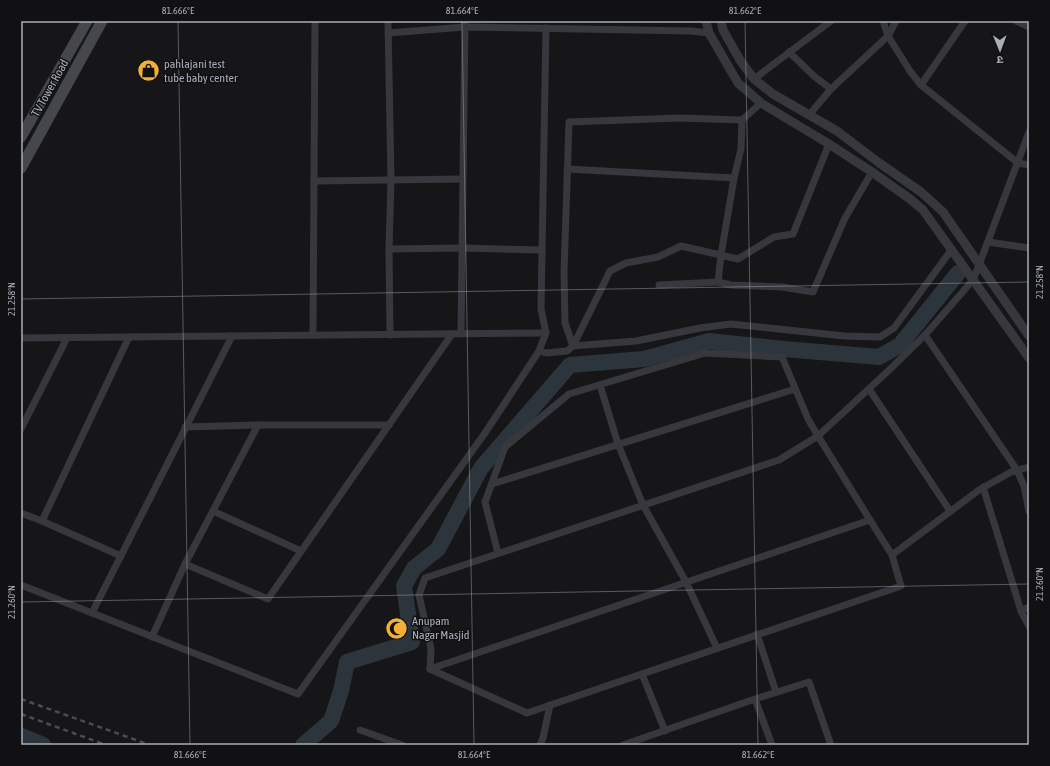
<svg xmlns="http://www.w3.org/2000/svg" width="1050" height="766" font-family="'Asap Condensed','Noto Sans Devanagari',sans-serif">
	<rect width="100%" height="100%" fill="#161618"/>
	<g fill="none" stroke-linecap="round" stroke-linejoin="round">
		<!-- river -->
		<g stroke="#2c353c" stroke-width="16">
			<path d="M 21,736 L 43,745"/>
			<path d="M 303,745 L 331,721 L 341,691 L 347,662 L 412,642 L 404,586 L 414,568 L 438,549 L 481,468 L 570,365 L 644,359 L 709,341 L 784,349 L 879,357 L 900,345 L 958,273"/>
		</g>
		<!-- minor -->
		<g stroke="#37383d" stroke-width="7">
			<path d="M 388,21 L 391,180 L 389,249"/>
			<path d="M 883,21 L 888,36 L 910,71 L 921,85"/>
			<path d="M 965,21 L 921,85 L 1018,163 L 1029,165"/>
			<path d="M 1016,21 L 1029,27"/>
			<path d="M 388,33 L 465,27 L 691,31 L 709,33"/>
			<path d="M 789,52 L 815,77 L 831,89"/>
			<path d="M 754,79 L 831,21"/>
			<path d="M 761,103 L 742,120 L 679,118 L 569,122 L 564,272 L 565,323 L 573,346 L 610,271 L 626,263 L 658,257 L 681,246 L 738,259 L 774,237 L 793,234 L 829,144"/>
			<path d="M 809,115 L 831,89 L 888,36 L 896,21"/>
			<path d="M 742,120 L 741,149 L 734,178 L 721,255 L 718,282 L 731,285 L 782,287 L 813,292 L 845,218 L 872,172"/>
			<path d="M 567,169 L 734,178"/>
			<path d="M 314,181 L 463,179"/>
			<path d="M 988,242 L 1029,248"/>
			<path d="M 659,285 L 718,282"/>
			<path d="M 461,334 L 465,21"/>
			<path d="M 313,335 L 315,21"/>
			<path d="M 390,335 L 389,249 L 462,248 L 542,250"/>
			<path d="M 925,335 L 1017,470 L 1024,486 L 1029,511"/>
			<path d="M 21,338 L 546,333"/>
			<path d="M 539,351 L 546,353 L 567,351 L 573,346 L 636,341 L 700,328 L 731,324 L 844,336 L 880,337 L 894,328 L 952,249"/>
			<path d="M 600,385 L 618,444 L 643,505 L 686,582 L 717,648"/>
			<path d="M 869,389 L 950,511"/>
			<path d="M 258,425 L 389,425"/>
			<path d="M 185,427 L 258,425 L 185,564 L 268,599 L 452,334"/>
			<path d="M 21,429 L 67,338"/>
			<path d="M 492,484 L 795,389"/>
			<path d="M 983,487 L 1021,611 L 1029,626"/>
			<path d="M 213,511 L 301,551"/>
			<path d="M 21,513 L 42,521"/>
			<path d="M 498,553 L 485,502 L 505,447 L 569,394 L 705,353 L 782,357 L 808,419 L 818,436 L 887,372 L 925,335 L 973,280 L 979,265 L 1029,132"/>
			<path d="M 121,556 L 42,521 L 129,337"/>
			<path d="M 21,585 L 298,694 L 485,433 L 539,351 L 546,333 L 541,309 L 546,28"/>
			<path d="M 1021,611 L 1029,607"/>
			<path d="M 92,613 L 232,336"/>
			<path d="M 757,634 L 776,692"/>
			<path d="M 152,637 L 185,564"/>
			<path d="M 430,669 L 870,520 L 892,555 L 979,490 L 1011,472 L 1029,467"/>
			<path d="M 430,669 L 431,649 L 419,595 L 425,578 L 779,460 L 818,436 L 870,520"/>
			<path d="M 430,669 L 527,713 L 901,586 L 892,555"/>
			<path d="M 642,674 L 665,731"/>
			<path d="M 755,699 L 809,682 L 831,745"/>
			<path d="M 360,730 L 402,745"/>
			<path d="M 540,745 L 543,738 L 550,705"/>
			<path d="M 623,745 L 755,699 L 772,745"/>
		</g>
		<!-- tertiary -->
		<g stroke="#37383d" stroke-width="9">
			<path d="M 706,21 L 709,33 L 738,83 L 761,103 L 829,144 L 872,172 L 910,199 L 923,210 L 1029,358"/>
			<path d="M 721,21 L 723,30 L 740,60 L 754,79 L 773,94 L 837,131 L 878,162 L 921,192 L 943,212 L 1029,336"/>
		</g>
		<!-- secondary -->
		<g stroke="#45474d" stroke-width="11">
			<path d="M 21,137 L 87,21"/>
			<path d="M 21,168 L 102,21"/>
		</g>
		<!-- rail -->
		<g stroke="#4a4c52" stroke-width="2.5" stroke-dasharray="5 4" stroke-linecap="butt">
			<path d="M 21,699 L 150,745"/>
			<path d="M 21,714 L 106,745"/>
		</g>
	</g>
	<!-- ticks -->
	<path fill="none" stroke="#a8adb8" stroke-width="1" stroke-opacity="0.45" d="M 178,21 L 190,745M 462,21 L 474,745M 745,21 L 758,745M 1029,21 L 1029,22M 21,299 L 1029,282M 21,602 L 1029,584"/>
	<!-- icons -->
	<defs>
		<symbol id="shop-disc" viewBox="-11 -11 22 22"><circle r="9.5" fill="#f2b134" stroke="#111113"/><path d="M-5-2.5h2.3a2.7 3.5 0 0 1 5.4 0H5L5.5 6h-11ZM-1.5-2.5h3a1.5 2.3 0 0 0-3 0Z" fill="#111"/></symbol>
		<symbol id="mosque-disc" viewBox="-11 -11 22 22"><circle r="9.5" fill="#f2b134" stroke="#111113"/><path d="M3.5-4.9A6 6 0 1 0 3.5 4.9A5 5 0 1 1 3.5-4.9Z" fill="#111"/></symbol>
	</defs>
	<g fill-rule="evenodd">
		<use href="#shop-disc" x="136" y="58" width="25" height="25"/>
		<use href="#mosque-disc" x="384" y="616" width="25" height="25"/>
	</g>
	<g text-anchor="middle" stroke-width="3" stroke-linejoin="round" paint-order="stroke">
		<!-- poi labels -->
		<g font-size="12" fill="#a8adb8" stroke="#111113" text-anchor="start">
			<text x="164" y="68">pahlajani test<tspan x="164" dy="14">tube baby center</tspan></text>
			<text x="412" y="625">Anupam<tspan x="412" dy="14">Nagar Masjid</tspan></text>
		</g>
		<!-- street labels -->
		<g font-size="12" fill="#a8adb8" stroke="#111113">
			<text transform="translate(50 88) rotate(-61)" y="4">TV Tower Road</text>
		</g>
	</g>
	<!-- border -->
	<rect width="1050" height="766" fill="none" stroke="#111113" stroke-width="44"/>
	<!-- north arrow -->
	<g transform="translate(1000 50) rotate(179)" stroke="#111113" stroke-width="3" paint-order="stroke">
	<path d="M0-3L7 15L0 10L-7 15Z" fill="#a8adb8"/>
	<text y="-6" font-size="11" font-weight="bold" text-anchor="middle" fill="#a8adb8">उ</text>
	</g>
	<rect x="22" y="22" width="1006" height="722" fill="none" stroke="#a8adb8" stroke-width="1.5"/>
	<g font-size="10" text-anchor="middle" fill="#a8adb8">
		<text x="178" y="14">81.666°E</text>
		<text x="462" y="14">81.664°E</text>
		<text x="745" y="14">81.662°E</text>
		<text transform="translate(1039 282) rotate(-90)" y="4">21.258°N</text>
		<text transform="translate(11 299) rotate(-90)" y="4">21.258°N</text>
		<text transform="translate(1039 584) rotate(-90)" y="4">21.260°N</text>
		<text transform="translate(11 602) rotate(-90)" y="4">21.260°N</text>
		<text x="190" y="758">81.666°E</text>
		<text x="474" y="758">81.664°E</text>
		<text x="758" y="758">81.662°E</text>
	</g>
</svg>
